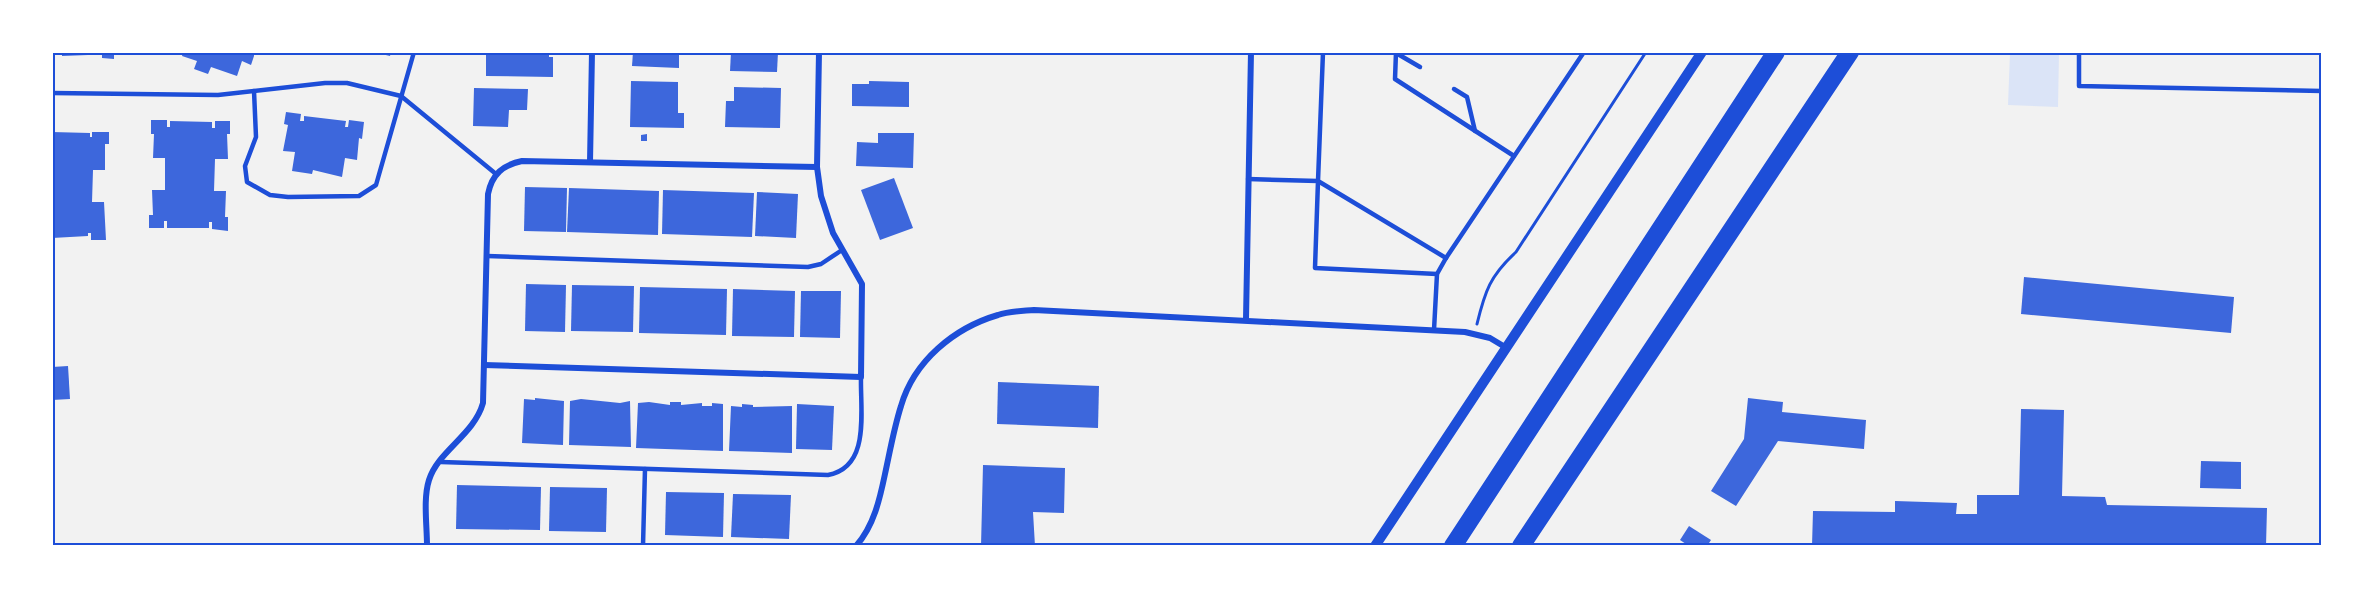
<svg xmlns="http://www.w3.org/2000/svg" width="2374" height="598" font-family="Roboto,sans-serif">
	<rect width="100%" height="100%" fill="#f2f2f2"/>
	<!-- green -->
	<path fill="#dbe4f7" d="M 2010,53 L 2059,53 L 2058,107 L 2008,105 Z"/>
	<!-- building -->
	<g fill="#3d67dc">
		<path d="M 62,52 L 88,52 L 88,55 L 62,56 Z"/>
		<path d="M 102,52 L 114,52 L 114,59 L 102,58 Z"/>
		<path d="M 183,52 L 254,52 L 254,56 L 251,65 L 242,61 L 237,76 L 211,67 L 208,74 L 194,69 L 197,61 L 182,56 Z"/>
		<path d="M 373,52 L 391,52 L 390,56 Z"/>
		<path d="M 486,52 L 559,52 L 559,55 L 549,55 L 549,57 L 553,57 L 553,77 L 486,76 Z"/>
		<path d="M 633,52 L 679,52 L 679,68 L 632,66 Z"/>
		<path d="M 731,52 L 778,52 L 777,72 L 730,71 Z"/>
		<path d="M 631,81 L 678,82 L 678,113 L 684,113 L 684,128 L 630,127 Z"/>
		<path d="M 869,81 L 909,82 L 909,107 L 852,106 L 852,84 L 869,84 Z"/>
		<path d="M 734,87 L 781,88 L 780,128 L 725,127 L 726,101 L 734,101 Z"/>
		<path d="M 474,88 L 528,89 L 527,110 L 509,110 L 508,127 L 473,126 Z"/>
		<path d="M 286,112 L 301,114 L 300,121 L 304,121 L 304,116 L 346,121 L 345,127 L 348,127 L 349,120 L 364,122 L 362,139 L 359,138 L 357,160 L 345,158 L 342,177 L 313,170 L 312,174 L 292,171 L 295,152 L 283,151 L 288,125 L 284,124 Z"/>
		<path d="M 151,120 L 167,120 L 167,127 L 170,127 L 170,121 L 212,122 L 212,128 L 215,128 L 215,121 L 230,121 L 230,134 L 227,134 L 228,159 L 215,159 L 214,191 L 226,191 L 225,217 L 228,217 L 228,231 L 212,229 L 212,222 L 209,222 L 209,228 L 167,228 L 167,221 L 164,221 L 164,228 L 149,228 L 149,215 L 153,215 L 152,190 L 165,190 L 165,158 L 153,158 L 154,134 L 151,134 Z"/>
		<path d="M 52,132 L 90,133 L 90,137 L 92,137 L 92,132 L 109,132 L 109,144 L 105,144 L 105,170 L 93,170 L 92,202 L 104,202 L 106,240 L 91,240 L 91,233 L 88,233 L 88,236 L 52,238 Z"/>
		<path d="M 878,133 L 914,133 L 913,168 L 856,166 L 857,142 L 878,143 Z"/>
		<path d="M 647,134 L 647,141 L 641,141 L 641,135 Z"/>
		<path d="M 894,178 L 913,228 L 880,240 L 861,190 Z"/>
		<path d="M 525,187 L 567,188 L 566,232 L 524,231 Z"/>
		<path d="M 569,188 L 659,191 L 658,235 L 567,232 Z"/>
		<path d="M 663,190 L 754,193 L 752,237 L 662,234 Z"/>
		<path d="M 757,192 L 798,194 L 796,238 L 755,236 Z"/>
		<path d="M 2024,277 L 2234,297 L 2231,333 L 2021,314 Z"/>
		<path d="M 526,284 L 566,285 L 565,332 L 525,331 Z"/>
		<path d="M 572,285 L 634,286 L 633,332 L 571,331 Z"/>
		<path d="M 640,287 L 727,289 L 726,335 L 639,333 Z"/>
		<path d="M 733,289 L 795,291 L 794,337 L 732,336 Z"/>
		<path d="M 801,291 L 841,291 L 840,338 L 800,337 Z"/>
		<path d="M 68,366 L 70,399 L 52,400 L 52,367 Z"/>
		<path d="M 998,382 L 1099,386 L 1098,428 L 997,424 Z"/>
		<path d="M 535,398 L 564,401 L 563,445 L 522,443 L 524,399 L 535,400 Z"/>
		<path d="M 1748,398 L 1783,402 L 1782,412 L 1866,420 L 1864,449 L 1778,441 L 1736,506 L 1711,491 L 1744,439 Z"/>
		<path d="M 581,399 L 620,403 L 630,401 L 631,447 L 569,445 L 570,401 Z"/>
		<path d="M 649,402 L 670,405 L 670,402 L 681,402 L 681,405 L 702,403 L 702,406 L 712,406 L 712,403 L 723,404 L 723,451 L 636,448 L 638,403 Z"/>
		<path d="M 742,404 L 753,405 L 753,407 L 792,406 L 792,453 L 729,451 L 731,406 L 742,407 Z"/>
		<path d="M 797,404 L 834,406 L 832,450 L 796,449 Z"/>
		<path d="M 2021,409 L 2064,410 L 2062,496 L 2105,497 L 2107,505 L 2267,508 L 2266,546 L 1812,546 L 1813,511 L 1895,512 L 1895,501 L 1957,503 L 1956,514 L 1977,514 L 1977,495 L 2019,495 Z"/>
		<path d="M 2201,461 L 2241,462 L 2241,489 L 2200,488 Z"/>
		<path d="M 983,465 L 1065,468 L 1064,513 L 1033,512 L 1035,546 L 981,546 Z"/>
		<path d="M 457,485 L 541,487 L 540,530 L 456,529 Z"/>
		<path d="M 550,487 L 607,488 L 606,532 L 549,531 Z"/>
		<path d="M 666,492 L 724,493 L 723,537 L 665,535 Z"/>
		<path d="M 733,494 L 791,495 L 789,539 L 731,537 Z"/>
		<path d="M 1689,526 L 1711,540 L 1707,546 L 1689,546 L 1680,540 Z"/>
	</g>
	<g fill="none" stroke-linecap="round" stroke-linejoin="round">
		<!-- path -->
		<path stroke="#1d4ed8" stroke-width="3" d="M 1477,324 C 1485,291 1490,276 1516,252 L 1646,52"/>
		<!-- service -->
		<g stroke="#1d4ed8" stroke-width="4.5">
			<path d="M 1323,52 L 1318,181 L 1446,258"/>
			<path d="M 1396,52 L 1395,79 L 1514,156"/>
			<path d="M 2079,52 L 2079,86 L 2322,91"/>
			<path d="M 1396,53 L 1420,67"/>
			<path d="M 1454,89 L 1467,97 L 1475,131"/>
			<path d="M 254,91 L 256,137 L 245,166 L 247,182 L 270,195 L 288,197 L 359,196 L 376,185 L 414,52"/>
			<path d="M 52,93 L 218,95 L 325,83 L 347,83 L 401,96 L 496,174"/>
			<path d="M 1248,179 L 1318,181 L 1315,268 L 1437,274"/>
			<path d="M 487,256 L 808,267 L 821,264 L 842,250"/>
			<path d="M 1434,330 L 1437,274 L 1446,258 L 1584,52"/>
			<path d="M 441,462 L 828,475 C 871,467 860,411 861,377"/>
			<path d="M 643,546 L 645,469"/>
		</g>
		<!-- minor -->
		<g stroke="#1d4ed8" stroke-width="6">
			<path d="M 590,162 L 592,52"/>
			<path d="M 1246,319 L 1251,52"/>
			<path d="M 484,365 L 861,377 L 862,284 L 833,233 L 821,196 L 817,167 L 819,52"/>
			<path d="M 427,546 C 427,525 423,499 429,480 C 438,451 474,435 483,403 L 488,194 C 492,174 503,165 522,161 L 817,167"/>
			<path d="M 856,546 C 874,526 880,498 885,474 C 890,451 894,428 901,406 C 914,361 954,328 998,315 C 1009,311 1023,311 1034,310 L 1465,332 L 1490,338 L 1505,347"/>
		</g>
		<!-- tertiary -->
		<path stroke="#1d4ed8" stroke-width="10" d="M 1375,546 L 1702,52"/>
		<!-- motorway -->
		<g stroke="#1d4ed8" stroke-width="18">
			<path d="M 1453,546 L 1776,52"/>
			<path d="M 1521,546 L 1850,52"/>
		</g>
	</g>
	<!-- border -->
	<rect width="2374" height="598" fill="none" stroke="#ffffff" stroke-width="108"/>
	<rect x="54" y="54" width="2266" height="490" fill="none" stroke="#1d4ed8" stroke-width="2"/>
</svg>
